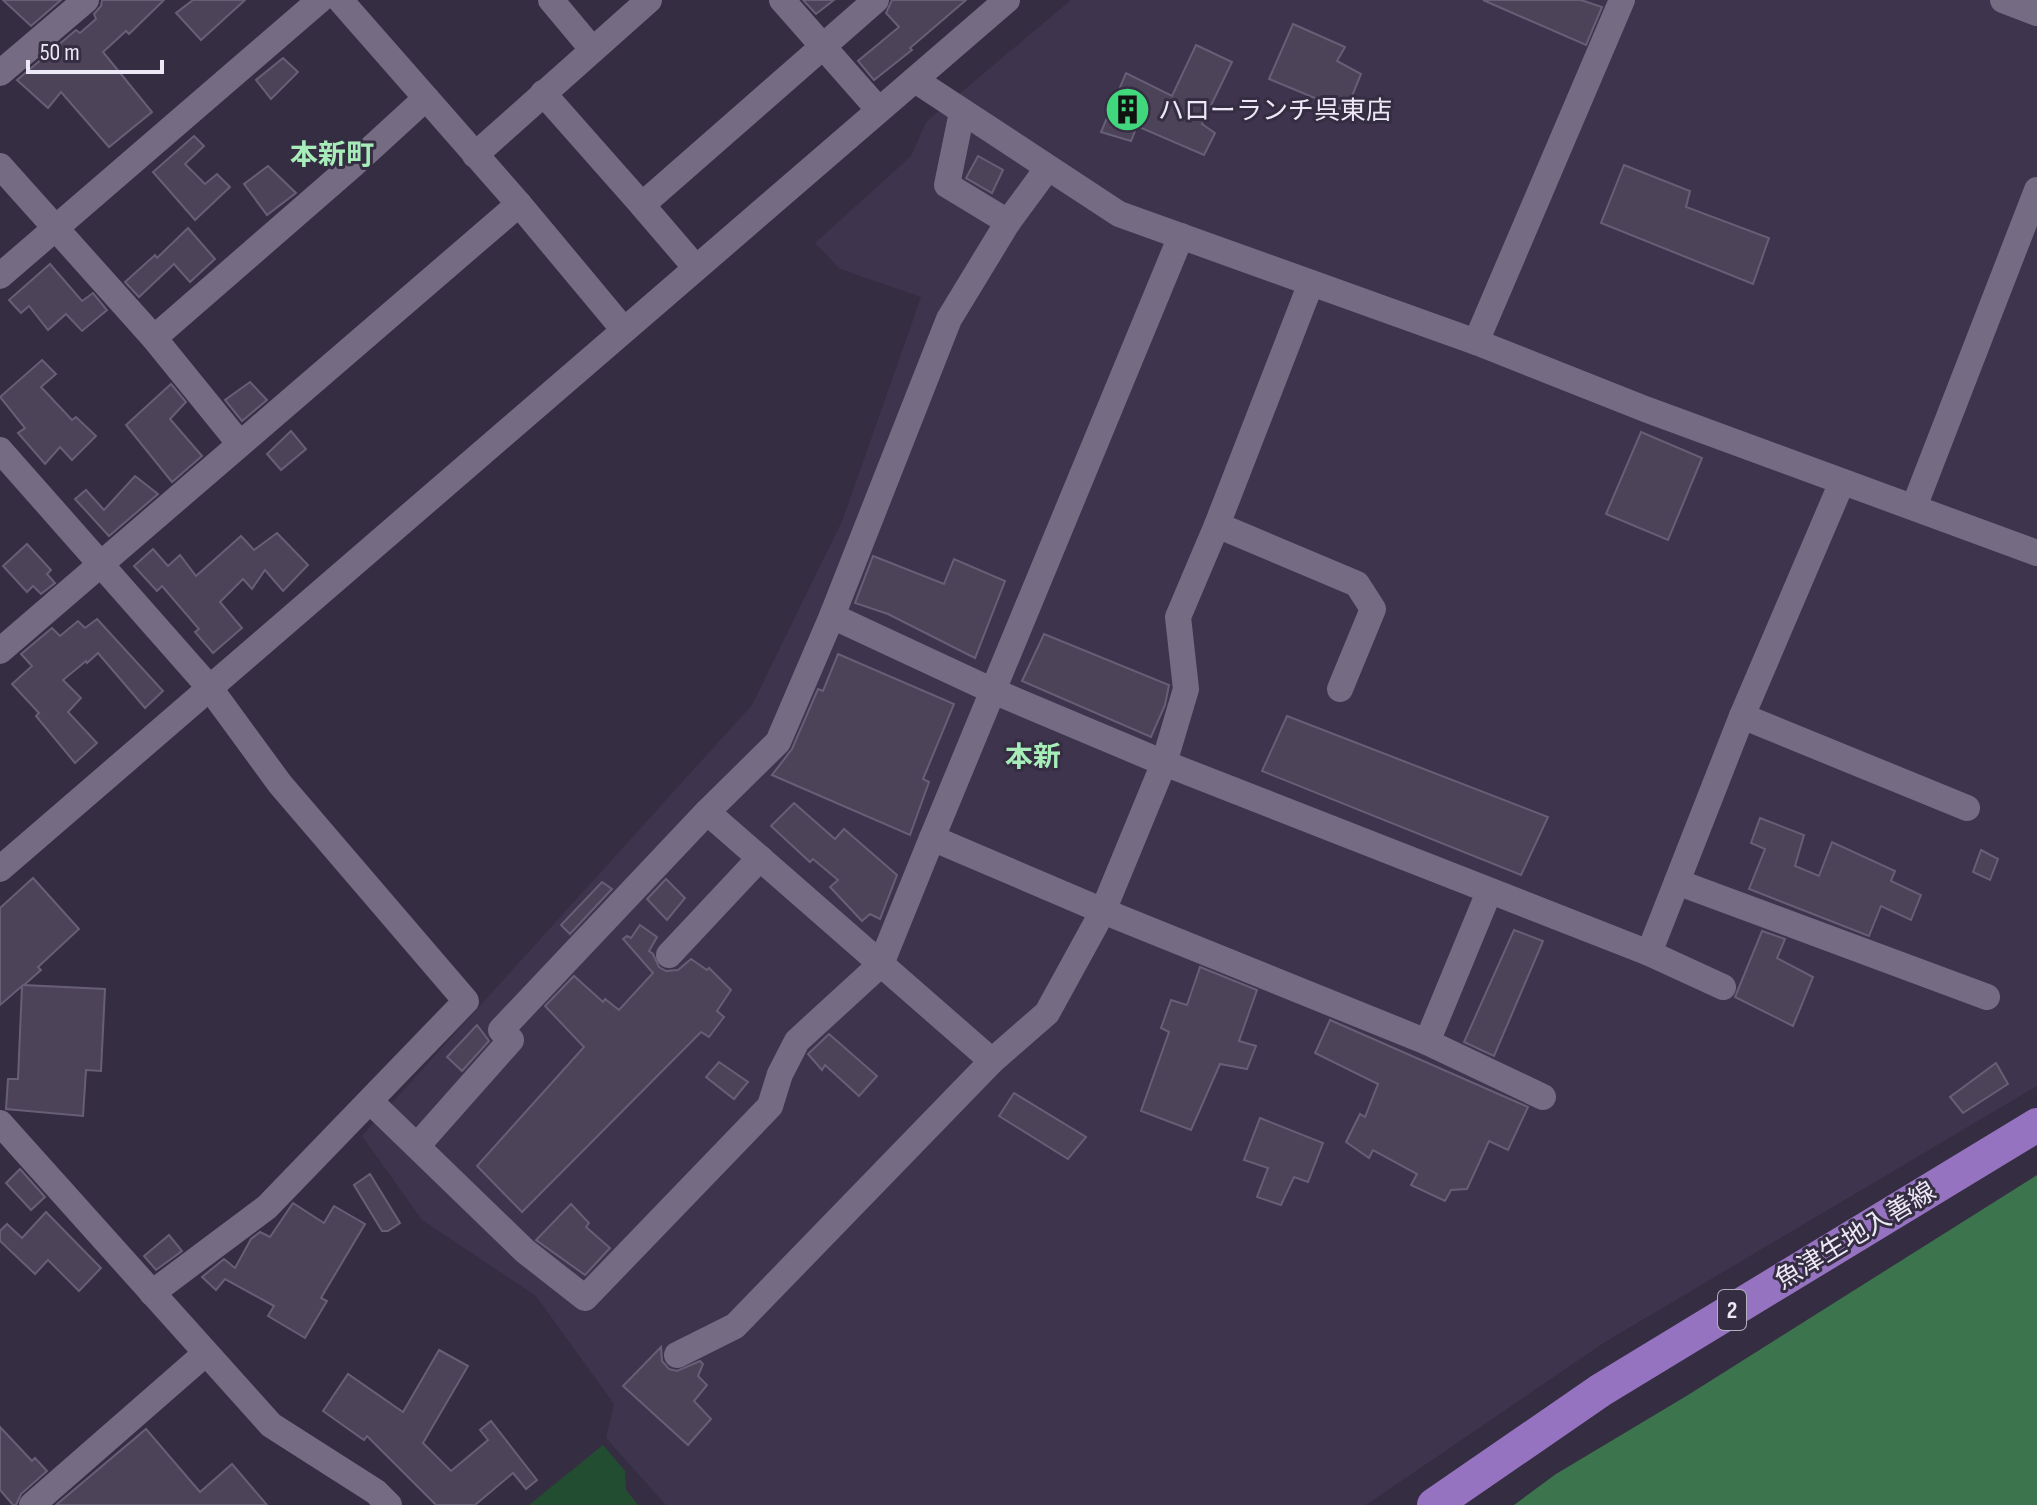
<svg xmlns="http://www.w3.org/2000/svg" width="2037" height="1505" font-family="'Sofia Sans Condensed','Noto Sans JP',sans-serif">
	<rect width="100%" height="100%" fill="#352d41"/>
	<!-- built -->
	<path fill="#3e344e" d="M 1071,0 L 2037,0 L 2037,1086 L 1605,1342 L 1366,1505 L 666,1505 L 606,1438 L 614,1404 L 536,1296 L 422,1220 L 362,1136 L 752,705 L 843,519 L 921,297 L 840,269 L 815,243 L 911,156 L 926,122 Z"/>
	<!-- green -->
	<path fill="#234d31" d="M 603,1445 L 625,1471 L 626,1490 L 638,1505 L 529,1505 Z"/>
	<!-- water -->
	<path fill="#3b744d" d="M 2037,1175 L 2037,1505 L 1514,1505 L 1556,1474 L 1688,1395 Z"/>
	<!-- building -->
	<g fill="#4c4359" stroke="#675f75" stroke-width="2">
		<path d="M 3,0 L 61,0 L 31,26 Z"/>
		<path d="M 102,0 L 164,0 L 129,34 L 126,31 L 103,52 L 152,112 L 109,147 L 61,92 L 48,108 L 17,80 L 76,30 L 80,33 L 96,19 L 94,14 L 101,6 Z"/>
		<path d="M 193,0 L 245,0 L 201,40 L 176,13 Z"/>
		<path d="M 803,0 L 834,0 L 816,14 Z"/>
		<path d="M 892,0 L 966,0 L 910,48 L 912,50 L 874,80 L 858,61 L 899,27 L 886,13 Z"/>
		<path d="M 1483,0 L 1581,0 L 1602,7 L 1586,45 Z"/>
		<path d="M 1293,24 L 1345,47 L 1337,61 L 1361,74 L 1346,111 L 1269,79 Z"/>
		<path d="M 1196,45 L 1232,62 L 1202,124 L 1215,133 L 1204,155 L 1137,126 L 1131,141 L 1101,132 L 1126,73 L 1172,96 Z"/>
		<path d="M 283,58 L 298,72 L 271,99 L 256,80 Z"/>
		<path d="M 194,136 L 204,146 L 185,164 L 205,184 L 217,174 L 230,187 L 195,220 L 153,172 Z"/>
		<path d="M 978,156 L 1003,170 L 992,193 L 966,178 Z"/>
		<path d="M 1624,165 L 1690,191 L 1686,207 L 1769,238 L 1753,284 L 1601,223 Z"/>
		<path d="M 268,166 L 296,193 L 267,215 L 244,184 Z"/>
		<path d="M 188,228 L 215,259 L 190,282 L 174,264 L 139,297 L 125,282 L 155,255 L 157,258 Z"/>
		<path d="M 50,264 L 82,301 L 93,293 L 107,310 L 82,331 L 66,314 L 48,330 L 29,306 L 21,313 L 9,300 Z"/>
		<path d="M 42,360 L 56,374 L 41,387 L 72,420 L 76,417 L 96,436 L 72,460 L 60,447 L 45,464 L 18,433 L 25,428 L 0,397 Z"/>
		<path d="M 250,382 L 267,400 L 242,421 L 225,400 Z"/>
		<path d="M 171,384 L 186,402 L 170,419 L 202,456 L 172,482 L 126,425 Z"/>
		<path d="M 291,431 L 306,449 L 281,470 L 267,454 Z"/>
		<path d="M 1641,432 L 1702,458 L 1668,540 L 1606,514 Z"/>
		<path d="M 135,476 L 158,494 L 109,536 L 75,499 L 86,490 L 104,510 Z"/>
		<path d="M 277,533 L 308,565 L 283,591 L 265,570 L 252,589 L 243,579 L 220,602 L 242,628 L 213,653 L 195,632 L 199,629 L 162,586 L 157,591 L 134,566 L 153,549 L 168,566 L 180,555 L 196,576 L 241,536 L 254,550 Z"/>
		<path d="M 27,544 L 51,570 L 47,574 L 55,583 L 41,594 L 33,586 L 27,592 L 3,566 Z"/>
		<path d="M 873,556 L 944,584 L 954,559 L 1005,581 L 975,658 L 888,614 L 855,603 Z"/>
		<path d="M 97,619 L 163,691 L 145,708 L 98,653 L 87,663 L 86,661 L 63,680 L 81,698 L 68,712 L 97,743 L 75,763 L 36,716 L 39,713 L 12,684 L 32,666 L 21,654 L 52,628 L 60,636 L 78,621 L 85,628 Z"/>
		<path d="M 1044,634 L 1169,685 L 1165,705 L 1151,737 L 1022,681 Z"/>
		<path d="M 838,654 L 954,704 L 923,779 L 929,782 L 910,835 L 772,775 L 792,749 L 818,689 L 823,691 Z"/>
		<path d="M 1287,716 L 1548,817 L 1521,875 L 1262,771 Z"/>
		<path d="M 794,803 L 835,839 L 844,829 L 897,875 L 880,919 L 870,914 L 862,921 L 830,887 L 838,880 L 813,859 L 810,862 L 771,826 Z"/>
		<path d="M 1760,818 L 1804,835 L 1795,866 L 1819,876 L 1832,842 L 1895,871 L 1891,881 L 1921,895 L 1911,920 L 1881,906 L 1869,936 L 1749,889 L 1765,849 L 1751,843 Z"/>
		<path d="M 1981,850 L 1998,859 L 1990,880 L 1973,872 Z"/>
		<path d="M 33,878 L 79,929 L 38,967 L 41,970 L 24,985 L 105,989 L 101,1071 L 86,1070 L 83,1116 L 6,1109 L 8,1079 L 18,1079 L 22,986 L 0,1005 L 0,908 Z"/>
		<path d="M 666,879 L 685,898 L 667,920 L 647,899 Z"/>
		<path d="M 602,882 L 612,889 L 570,934 L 561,925 Z"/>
		<path d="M 640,925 L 657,937 L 649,951 L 653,954 L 659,967 L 666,971 L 678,970 L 691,959 L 707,970 L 709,968 L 731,990 L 717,1011 L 724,1017 L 709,1037 L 701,1032 L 522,1212 L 477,1166 L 584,1047 L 545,1006 L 574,976 L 603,1002 L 605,999 L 619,1010 L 653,973 L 623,939 L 627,936 L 631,938 Z"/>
		<path d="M 1514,930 L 1543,941 L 1494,1056 L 1464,1042 Z"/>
		<path d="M 1762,931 L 1785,939 L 1777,958 L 1813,977 L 1793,1026 L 1735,997 Z"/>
		<path d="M 1200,967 L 1257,990 L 1239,1041 L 1256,1046 L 1247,1069 L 1220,1064 L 1191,1130 L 1141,1111 L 1169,1032 L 1161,1028 L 1171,1000 L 1187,1005 Z"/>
		<path d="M 1330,1020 L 1528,1107 L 1508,1150 L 1489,1141 L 1467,1189 L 1451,1190 L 1445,1201 L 1411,1185 L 1417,1174 L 1373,1150 L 1369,1158 L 1346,1142 L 1360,1114 L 1365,1117 L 1378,1084 L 1315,1053 Z"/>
		<path d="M 477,1025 L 489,1041 L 462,1071 L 447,1057 Z"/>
		<path d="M 829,1034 L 877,1076 L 859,1096 L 825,1065 L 822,1070 L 808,1054 Z"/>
		<path d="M 719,1062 L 748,1082 L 734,1099 L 706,1077 Z"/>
		<path d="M 1996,1063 L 2008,1084 L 1963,1113 L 1950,1097 Z"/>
		<path d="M 1014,1093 L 1086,1137 L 1068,1159 L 999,1116 Z"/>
		<path d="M 1260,1118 L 1323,1143 L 1308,1182 L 1294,1177 L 1281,1205 L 1257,1197 L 1268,1168 L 1244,1160 Z"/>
		<path d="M 20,1169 L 45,1197 L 31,1210 L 6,1183 Z"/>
		<path d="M 370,1174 L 400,1223 L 388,1231 L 382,1231 L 354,1185 Z"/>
		<path d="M 293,1203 L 324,1223 L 334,1206 L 365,1224 L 321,1298 L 327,1301 L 305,1338 L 268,1316 L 274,1306 L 225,1279 L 216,1290 L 202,1277 L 224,1259 L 235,1268 L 251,1239 L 260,1232 L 270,1237 Z"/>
		<path d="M 571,1204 L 589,1223 L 586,1227 L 610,1248 L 585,1275 L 536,1240 Z"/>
		<path d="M 46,1212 L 101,1268 L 79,1291 L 48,1260 L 35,1274 L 0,1241 L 0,1231 L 7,1224 L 22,1238 Z"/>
		<path d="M 169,1235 L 182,1251 L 156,1270 L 144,1256 Z"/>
		<path d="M 661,1347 L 662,1361 L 669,1369 L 677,1371 L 700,1361 L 703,1364 L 698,1376 L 707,1385 L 694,1401 L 711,1419 L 688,1445 L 623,1386 Z"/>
		<path d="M 439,1350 L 468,1366 L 423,1443 L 451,1471 L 488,1440 L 480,1430 L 491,1421 L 537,1480 L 526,1489 L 513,1473 L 475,1505 L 436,1505 L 367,1436 L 364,1440 L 323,1411 L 348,1374 L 403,1412 Z"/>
		<path d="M 0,1427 L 32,1461 L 35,1458 L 47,1471 L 21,1494 L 16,1505 L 13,1505 L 0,1490 Z"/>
		<path d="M 146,1429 L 200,1492 L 232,1464 L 267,1505 L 56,1505 Z"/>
	</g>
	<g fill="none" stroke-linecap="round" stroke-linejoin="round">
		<!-- minor -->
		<g stroke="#756c83" stroke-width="26">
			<path d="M 340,0 L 519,204 L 624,330"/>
			<path d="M 551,0 L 592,49"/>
			<path d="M 782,0 L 879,110"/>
			<path d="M 2003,0 L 2037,13"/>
			<path d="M 0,73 L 86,0"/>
			<path d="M 915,80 L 1119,214 L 1476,342 L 1645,409 L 2037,553"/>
			<path d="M 543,93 L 642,205 L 876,0"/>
			<path d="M 962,112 L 947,185 L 1008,222"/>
			<path d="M 475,155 L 649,0"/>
			<path d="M 0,166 L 154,338 L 240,444"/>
			<path d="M 642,205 L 696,268"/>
			<path d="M 1181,236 L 932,838 L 1103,911 L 1427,1042 L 1489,892"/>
			<path d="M 0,276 L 320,0"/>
			<path d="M 1311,283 L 1217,525 L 1357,584 L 1373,609 L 1340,689"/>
			<path d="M 154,338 L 354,164 L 426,98"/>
			<path d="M 1476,342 L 1622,0"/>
			<path d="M 0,450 L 209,687 L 280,784 L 466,1001 L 267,1207 L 152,1293"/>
			<path d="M 1914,507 L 2037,190"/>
			<path d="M 832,616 L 991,690 L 1164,763 L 1649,953 L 1742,716 L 1842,482"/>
			<path d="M 0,651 L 519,204"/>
			<path d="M 1742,716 L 1967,808"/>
			<path d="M 707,812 L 992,1061"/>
			<path d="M 0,869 L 1007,0"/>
			<path d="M 1677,882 L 1987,997"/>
			<path d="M 1649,953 L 1723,987"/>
			<path d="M 669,955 L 760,858"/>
			<path d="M 1427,1042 L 1543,1097"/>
			<path d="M 371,1102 L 525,1251 L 585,1298 L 770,1106 L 780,1074 L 797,1041 L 881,964 L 932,838"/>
			<path d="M 0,1123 L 271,1425 L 376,1492 L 389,1505"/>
			<path d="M 417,1146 L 511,1040 L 501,1030 L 707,812 L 778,742 L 832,616 L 949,319 L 1008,222 L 1047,169"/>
			<path d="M 677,1355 L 735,1326 L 992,1061 L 1047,1013 L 1103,911 L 1164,763 L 1186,689 L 1178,617 L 1217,525"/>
			<path d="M 32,1505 L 206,1353"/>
		</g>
		<!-- major -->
		<path stroke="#9573c1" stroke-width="34" d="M 1434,1505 L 1601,1390 L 2037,1125"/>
	</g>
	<!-- icons -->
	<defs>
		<symbol id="building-disc" viewBox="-11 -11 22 22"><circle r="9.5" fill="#41d77c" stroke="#352d41"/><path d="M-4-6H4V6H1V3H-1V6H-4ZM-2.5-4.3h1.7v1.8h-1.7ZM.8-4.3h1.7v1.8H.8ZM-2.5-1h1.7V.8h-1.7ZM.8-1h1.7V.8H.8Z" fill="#111"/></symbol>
	</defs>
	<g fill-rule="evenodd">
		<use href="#building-disc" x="1102" y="84" width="51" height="51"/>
	</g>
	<g text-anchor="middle" stroke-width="6" stroke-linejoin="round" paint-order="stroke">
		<!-- shield labels -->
		<rect fill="#352d41" stroke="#b5b0bf" stroke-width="2" x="1718" y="1290" width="28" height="40" rx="6"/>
		<g font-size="24" font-weight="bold" fill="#ece8f5">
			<text x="1732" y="1318">2</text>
		</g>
		<!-- poi labels -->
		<g font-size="26" fill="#ece8f5" stroke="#352d41" text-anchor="start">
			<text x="1158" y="119">ハローランチ呉東店</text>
		</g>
		<!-- street labels -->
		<g font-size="26" fill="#ece8f5" stroke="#352d41">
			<text transform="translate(1855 1235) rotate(-31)" y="9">魚津生地入善線</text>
		</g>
		<!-- neighbourhood labels -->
		<g font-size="28" font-weight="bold" fill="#a7edb9" stroke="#352d41">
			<text x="332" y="164">本新町</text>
			<text x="1033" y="766">本新</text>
		</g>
	</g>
	<!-- scale -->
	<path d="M28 60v12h134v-12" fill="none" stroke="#ece8f5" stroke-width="4"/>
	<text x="40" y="60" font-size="24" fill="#ece8f5" stroke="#352d41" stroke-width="6" paint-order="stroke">50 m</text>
</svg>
